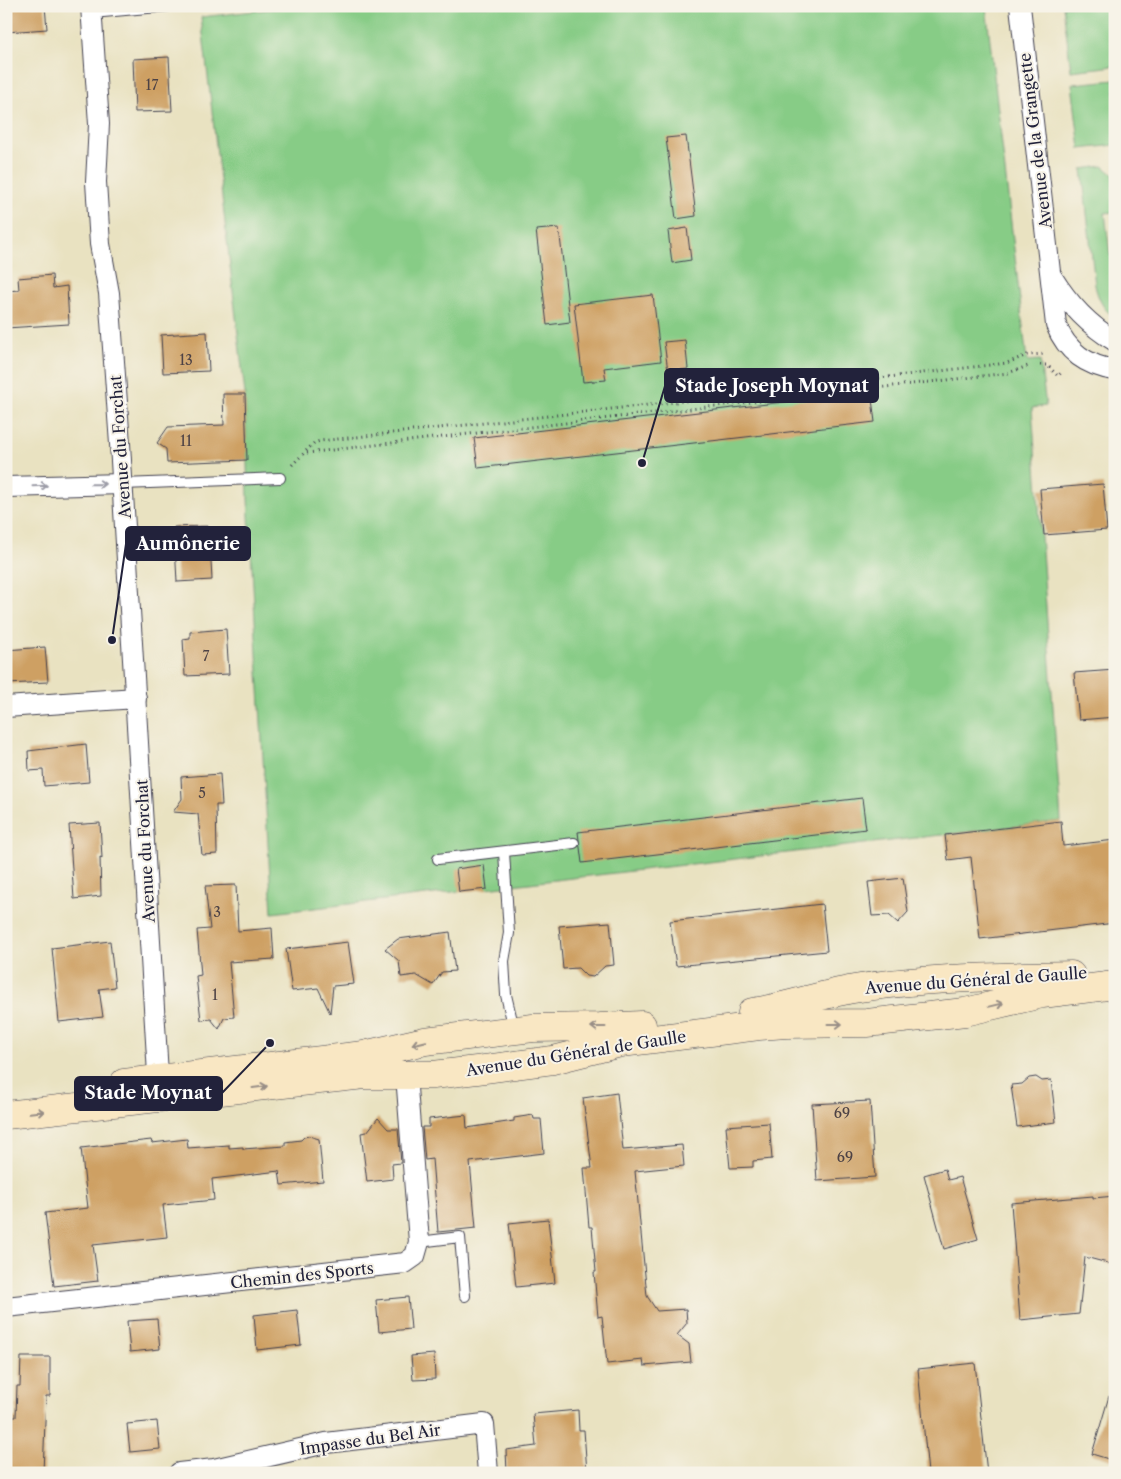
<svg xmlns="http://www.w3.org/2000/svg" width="1121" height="1479" font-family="'Libre Caslon Text',serif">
	<rect width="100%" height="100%" fill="#f7f3e8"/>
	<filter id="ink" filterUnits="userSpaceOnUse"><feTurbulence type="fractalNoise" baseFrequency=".02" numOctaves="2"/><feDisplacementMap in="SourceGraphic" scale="10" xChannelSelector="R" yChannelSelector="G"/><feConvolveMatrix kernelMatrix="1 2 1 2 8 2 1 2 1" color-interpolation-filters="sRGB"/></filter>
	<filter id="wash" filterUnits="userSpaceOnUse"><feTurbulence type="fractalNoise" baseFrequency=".0096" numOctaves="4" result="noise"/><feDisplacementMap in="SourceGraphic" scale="20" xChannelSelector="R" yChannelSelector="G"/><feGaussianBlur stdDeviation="1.12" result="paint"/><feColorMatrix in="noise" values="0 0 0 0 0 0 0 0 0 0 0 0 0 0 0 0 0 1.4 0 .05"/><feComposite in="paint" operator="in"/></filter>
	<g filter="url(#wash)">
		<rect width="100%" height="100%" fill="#e9e2c1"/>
		<!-- green -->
		<g fill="#87cc86" stroke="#547760">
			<path d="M 299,6 L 986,6 L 1027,361 L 1040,360 L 1046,406 L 1032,408 L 1061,821 L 272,913 L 248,499 L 245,394 L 201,17 Z"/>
			<path d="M 1063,6 L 1115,6 L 1115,66 L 1071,71 Z"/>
			<path d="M 1115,80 L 1115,145 L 1080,149 L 1072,84 Z"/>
			<path d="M 1103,166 L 1114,175 L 1115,212 L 1105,213 L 1110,255 L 1115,254 L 1115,318 C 1103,309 1098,299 1095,285 L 1082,169 Z"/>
		</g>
		<g id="blocks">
			<!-- building -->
			<g fill="#cea064">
				<path d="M 6,6 L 45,6 L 47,29 L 6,32 Z"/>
				<path d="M 169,57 L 172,111 L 135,112 L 133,59 Z"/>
				<path d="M 686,136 L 696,216 L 676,219 L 666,138 Z"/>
				<path d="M 559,228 L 570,322 L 547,325 L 536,230 Z"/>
				<path d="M 687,228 L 691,260 L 672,263 L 668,231 Z"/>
				<path d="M 52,275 L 53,288 L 67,286 L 69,324 L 6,328 L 6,291 L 19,290 L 18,278 Z"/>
				<path d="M 653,295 L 661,361 L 604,368 L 606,380 L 583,382 L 574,304 Z"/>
				<path d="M 207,332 L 209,371 L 163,373 L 161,335 Z"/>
				<path d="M 685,340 L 688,369 L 668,371 L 664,342 Z"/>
				<path d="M 871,392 L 875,422 L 478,468 L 474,438 Z"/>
				<path d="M 223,394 L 245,394 L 247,460 L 167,463 L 166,449 L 157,443 L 168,427 L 224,425 Z"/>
				<path d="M 1103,484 L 1107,530 L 1044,535 L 1040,489 Z"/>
				<path d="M 209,526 L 212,580 L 177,582 L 174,527 Z"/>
				<path d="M 226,629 L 229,674 L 185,676 L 183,639 L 190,638 L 190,632 Z"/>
				<path d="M 45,647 L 48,682 L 6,684 L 6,650 Z"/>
				<path d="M 1115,670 L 1115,717 L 1079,720 L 1074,673 Z"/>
				<path d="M 86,744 L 89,782 L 44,786 L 43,770 L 29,771 L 28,751 Z"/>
				<path d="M 220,774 L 222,805 L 216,805 L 217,854 L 202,855 L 198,814 L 173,812 L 182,799 L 181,777 Z"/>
				<path d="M 862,798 L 866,829 L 582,863 L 578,832 Z"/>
				<path d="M 1061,821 L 1063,846 L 1115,840 L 1115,923 L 980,939 L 971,857 L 948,860 L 945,835 Z"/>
				<path d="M 100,823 L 102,858 L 100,857 L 101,896 L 74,899 L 69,825 Z"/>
				<path d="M 484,865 L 487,889 L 459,892 L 456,869 Z"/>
				<path d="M 903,878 L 908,912 L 898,923 L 889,915 L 872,916 L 868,882 Z"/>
				<path d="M 236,885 L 238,931 L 272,928 L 274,959 L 229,962 L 234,1017 L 224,1018 L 219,1029 L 211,1019 L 201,1020 L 196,976 L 201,975 L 197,930 L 210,929 L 205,886 Z"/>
				<path d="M 822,904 L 827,951 L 676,966 L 670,921 Z"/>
				<path d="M 610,922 L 614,965 L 605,966 L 593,977 L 586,976 L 578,968 L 563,969 L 559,926 Z"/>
				<path d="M 450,932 L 455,971 L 442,972 L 433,985 L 416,975 L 401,977 L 399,961 L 385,949 L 398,939 Z"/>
				<path d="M 110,941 L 115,987 L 99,989 L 103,1017 L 59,1022 L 52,948 Z"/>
				<path d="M 348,942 L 354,984 L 333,986 L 330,1013 L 318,988 L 292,991 L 286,949 Z"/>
				<path d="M 1036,1077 L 1042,1081 L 1051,1080 L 1056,1122 L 1017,1127 L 1011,1085 L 1022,1084 L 1029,1078 Z"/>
				<path d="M 617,1093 L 623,1150 L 682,1145 L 684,1166 L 635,1171 L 647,1296 L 657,1311 L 686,1309 L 687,1323 L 677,1335 L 689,1344 L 691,1362 L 644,1366 L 643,1360 L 607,1364 L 602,1316 L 598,1317 L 594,1272 L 596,1272 L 592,1227 L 589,1227 L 584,1168 L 592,1168 L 583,1098 Z"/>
				<path d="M 870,1101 L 875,1177 L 817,1181 L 812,1104 Z"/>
				<path d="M 466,1115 L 467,1128 L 514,1121 L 514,1118 L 533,1115 L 534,1119 L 541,1119 L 544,1153 L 470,1162 L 476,1228 L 438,1232 L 432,1159 L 425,1160 L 422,1127 L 429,1127 L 429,1119 Z"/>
				<path d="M 378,1118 L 388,1129 L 398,1129 L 401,1163 L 392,1164 L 393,1179 L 367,1182 L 361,1133 L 367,1132 Z"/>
				<path d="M 769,1123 L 772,1159 L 753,1161 L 753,1167 L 730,1168 L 726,1126 Z"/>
				<path d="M 309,1136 L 319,1139 L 323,1181 L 281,1185 L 279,1171 L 212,1179 L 214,1200 L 163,1205 L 167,1237 L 93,1245 L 98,1281 L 54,1286 L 45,1213 L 88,1208 L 81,1148 L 151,1140 L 152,1143 L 187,1139 L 188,1148 L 229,1145 L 229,1148 L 243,1147 L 243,1149 L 285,1146 L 285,1142 L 301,1140 L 304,1137 Z"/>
				<path d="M 945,1169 L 948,1180 L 960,1177 L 978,1239 L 944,1249 L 924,1175 Z"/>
				<path d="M 1093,1196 L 1093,1198 L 1115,1196 L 1115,1265 L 1085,1257 L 1079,1314 L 1020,1320 L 1011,1203 Z"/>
				<path d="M 548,1219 L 555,1283 L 516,1287 L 509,1223 Z"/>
				<path d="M 408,1297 L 411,1329 L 379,1332 L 376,1300 Z"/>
				<path d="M 297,1310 L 301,1345 L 257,1350 L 254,1315 Z"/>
				<path d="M 157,1319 L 160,1349 L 130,1352 L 127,1321 Z"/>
				<path d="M 434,1354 L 435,1379 L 413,1380 L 411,1356 Z"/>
				<path d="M 21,1357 L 50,1357 L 50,1396 L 46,1396 L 43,1473 L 8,1473 L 10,1417 L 16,1417 L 17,1386 L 20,1386 Z"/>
				<path d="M 975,1363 L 987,1473 L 928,1473 L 918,1369 Z"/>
				<path d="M 1109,1396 L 1115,1396 L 1115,1461 L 1092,1454 Z"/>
				<path d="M 578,1410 L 579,1430 L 584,1430 L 587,1473 L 507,1473 L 506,1450 L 536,1446 L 533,1414 Z"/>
				<path d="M 157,1421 L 160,1449 L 130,1452 L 127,1424 Z"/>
			</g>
		</g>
	</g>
	<g filter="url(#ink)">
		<use href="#blocks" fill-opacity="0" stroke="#403f4f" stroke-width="1"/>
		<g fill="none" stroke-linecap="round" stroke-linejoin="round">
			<defs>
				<g id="service">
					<path d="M 92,13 L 170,6"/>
					<path d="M 123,484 L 280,478"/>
					<path d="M 504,852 L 509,933 L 504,961 L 506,995 L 514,1029"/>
					<path d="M 438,859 L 574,843"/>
					<path d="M 419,1242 L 460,1237 L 465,1296"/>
				</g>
				<g id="minor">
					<path d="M 91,6 L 99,124 L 96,182 L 100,244 L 109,293 L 120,444 L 159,1091"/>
					<path d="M 1020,6 L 1056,325 C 1067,352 1087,366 1115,370"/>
					<path d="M 1052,277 C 1068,303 1088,325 1115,341"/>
					<path d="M 6,487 L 123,484"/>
					<path d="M 6,707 L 136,698"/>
					<path d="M 6,1307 L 405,1263 L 415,1256 L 419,1242 L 406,1075"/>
					<path d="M 179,1473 L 214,1469 L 326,1443 L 484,1424 L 488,1473"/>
				</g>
				<g id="secondary">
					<path d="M 752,1012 C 789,1007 824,993 860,988 C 930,977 1001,977 1071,975"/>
					<path d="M 124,1083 L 364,1055 L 425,1041 L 533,1028 L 600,1027 L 642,1025"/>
					<path d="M 6,1115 L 364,1075 L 433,1075 L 477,1070 L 553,1060 L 621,1043 L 759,1026 L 786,1024 L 867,1023 L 965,1012 L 1042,994 L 1115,985"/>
				</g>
			</defs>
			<!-- service casing -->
			<use href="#service" stroke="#403f4f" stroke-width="12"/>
			<!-- minor casing -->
			<use href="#minor" stroke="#403f4f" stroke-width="22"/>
			<!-- secondary casing -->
			<use href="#secondary" stroke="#403f4f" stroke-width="29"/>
			<!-- path -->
			<g stroke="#403f4f" stroke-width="3" stroke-dasharray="1 4" stroke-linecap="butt">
				<path d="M 1040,365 L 1047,365 L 1058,376 L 1061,373"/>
				<path d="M 307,453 C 540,425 774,400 1008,373 L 1028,366"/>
				<path d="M 292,465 L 314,443 L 320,441 L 703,399 L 1007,363 L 1027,355 L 1045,354"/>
			</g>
			<!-- service -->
			<use href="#service" stroke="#fff" stroke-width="10"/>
			<!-- minor -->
			<use href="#minor" stroke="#fff" stroke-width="20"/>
			<!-- secondary -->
			<use href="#secondary" stroke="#f9e7c3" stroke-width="28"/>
		</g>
		<!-- one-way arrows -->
		<defs><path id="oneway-shaft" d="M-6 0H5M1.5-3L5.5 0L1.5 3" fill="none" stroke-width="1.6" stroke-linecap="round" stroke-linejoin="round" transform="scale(1.25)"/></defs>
		<g stroke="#9c9ca7">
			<use href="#oneway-shaft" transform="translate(98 484) rotate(-1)"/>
			<use href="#oneway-shaft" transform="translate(40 486) rotate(-2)"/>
		</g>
		<g stroke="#988e86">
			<use href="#oneway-shaft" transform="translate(996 1005) rotate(-13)"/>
			<use href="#oneway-shaft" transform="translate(835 1024)"/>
			<use href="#oneway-shaft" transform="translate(598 1027) rotate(-180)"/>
			<use href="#oneway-shaft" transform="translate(419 1043) rotate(167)"/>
			<use href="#oneway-shaft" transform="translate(260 1087) rotate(-7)"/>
			<use href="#oneway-shaft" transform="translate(37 1112) rotate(-6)"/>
		</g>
	</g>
	<g text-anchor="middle" stroke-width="4" stroke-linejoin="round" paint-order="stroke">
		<!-- number labels -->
		<g font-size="14" fill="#4d4245">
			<text x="152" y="90">17</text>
			<text x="186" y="365">13</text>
			<text x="186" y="446">11</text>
			<text x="206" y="661">7</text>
			<text x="202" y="798">5</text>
			<text x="217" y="917">3</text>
			<text x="215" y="1000">1</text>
			<text x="842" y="1118">69</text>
			<text x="845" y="1162">69</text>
		</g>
		<!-- street labels -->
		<g font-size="16" fill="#22223b" stroke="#f7f3e8">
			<text transform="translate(1035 141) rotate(-97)" y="6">Avenue de la Grangette</text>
			<text transform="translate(120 447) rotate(-94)" y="6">Avenue du Forchat</text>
			<text transform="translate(145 851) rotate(-93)" y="6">Avenue du Forchat</text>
			<text transform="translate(976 980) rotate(-4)" y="6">Avenue du Général de Gaulle</text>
			<text transform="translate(576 1053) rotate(-9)" y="6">Avenue du Général de Gaulle</text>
			<text transform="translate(302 1275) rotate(-6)" y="6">Chemin des Sports</text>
			<text transform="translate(370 1439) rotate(-8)" y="6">Impasse du Bel Air</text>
		</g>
	</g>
	<!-- callouts -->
	<path fill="none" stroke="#22223b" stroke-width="2" d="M642 463L665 386M112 640L126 544M270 1043L222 1093"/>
	<g fill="#22223b" stroke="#f7f3e8" stroke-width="2">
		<circle cx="642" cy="463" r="5"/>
		<circle cx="112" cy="640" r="5"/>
		<circle cx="270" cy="1043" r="5"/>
	</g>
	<g fill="#22223b" stroke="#22223b" stroke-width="2">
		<rect x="665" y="369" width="213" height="33" rx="5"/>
		<rect x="126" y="527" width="124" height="33" rx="5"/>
		<rect x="75" y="1077" width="147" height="33" rx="5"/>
	</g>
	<g font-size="18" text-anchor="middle" font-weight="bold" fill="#fff">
		<text x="772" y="392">Stade Joseph Moynat</text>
		<text x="188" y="550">Aumônerie</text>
		<text x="148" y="1099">Stade Moynat</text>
	</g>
	<!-- margin -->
	<rect width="1121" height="1479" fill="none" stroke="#f7f3e8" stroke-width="25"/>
</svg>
